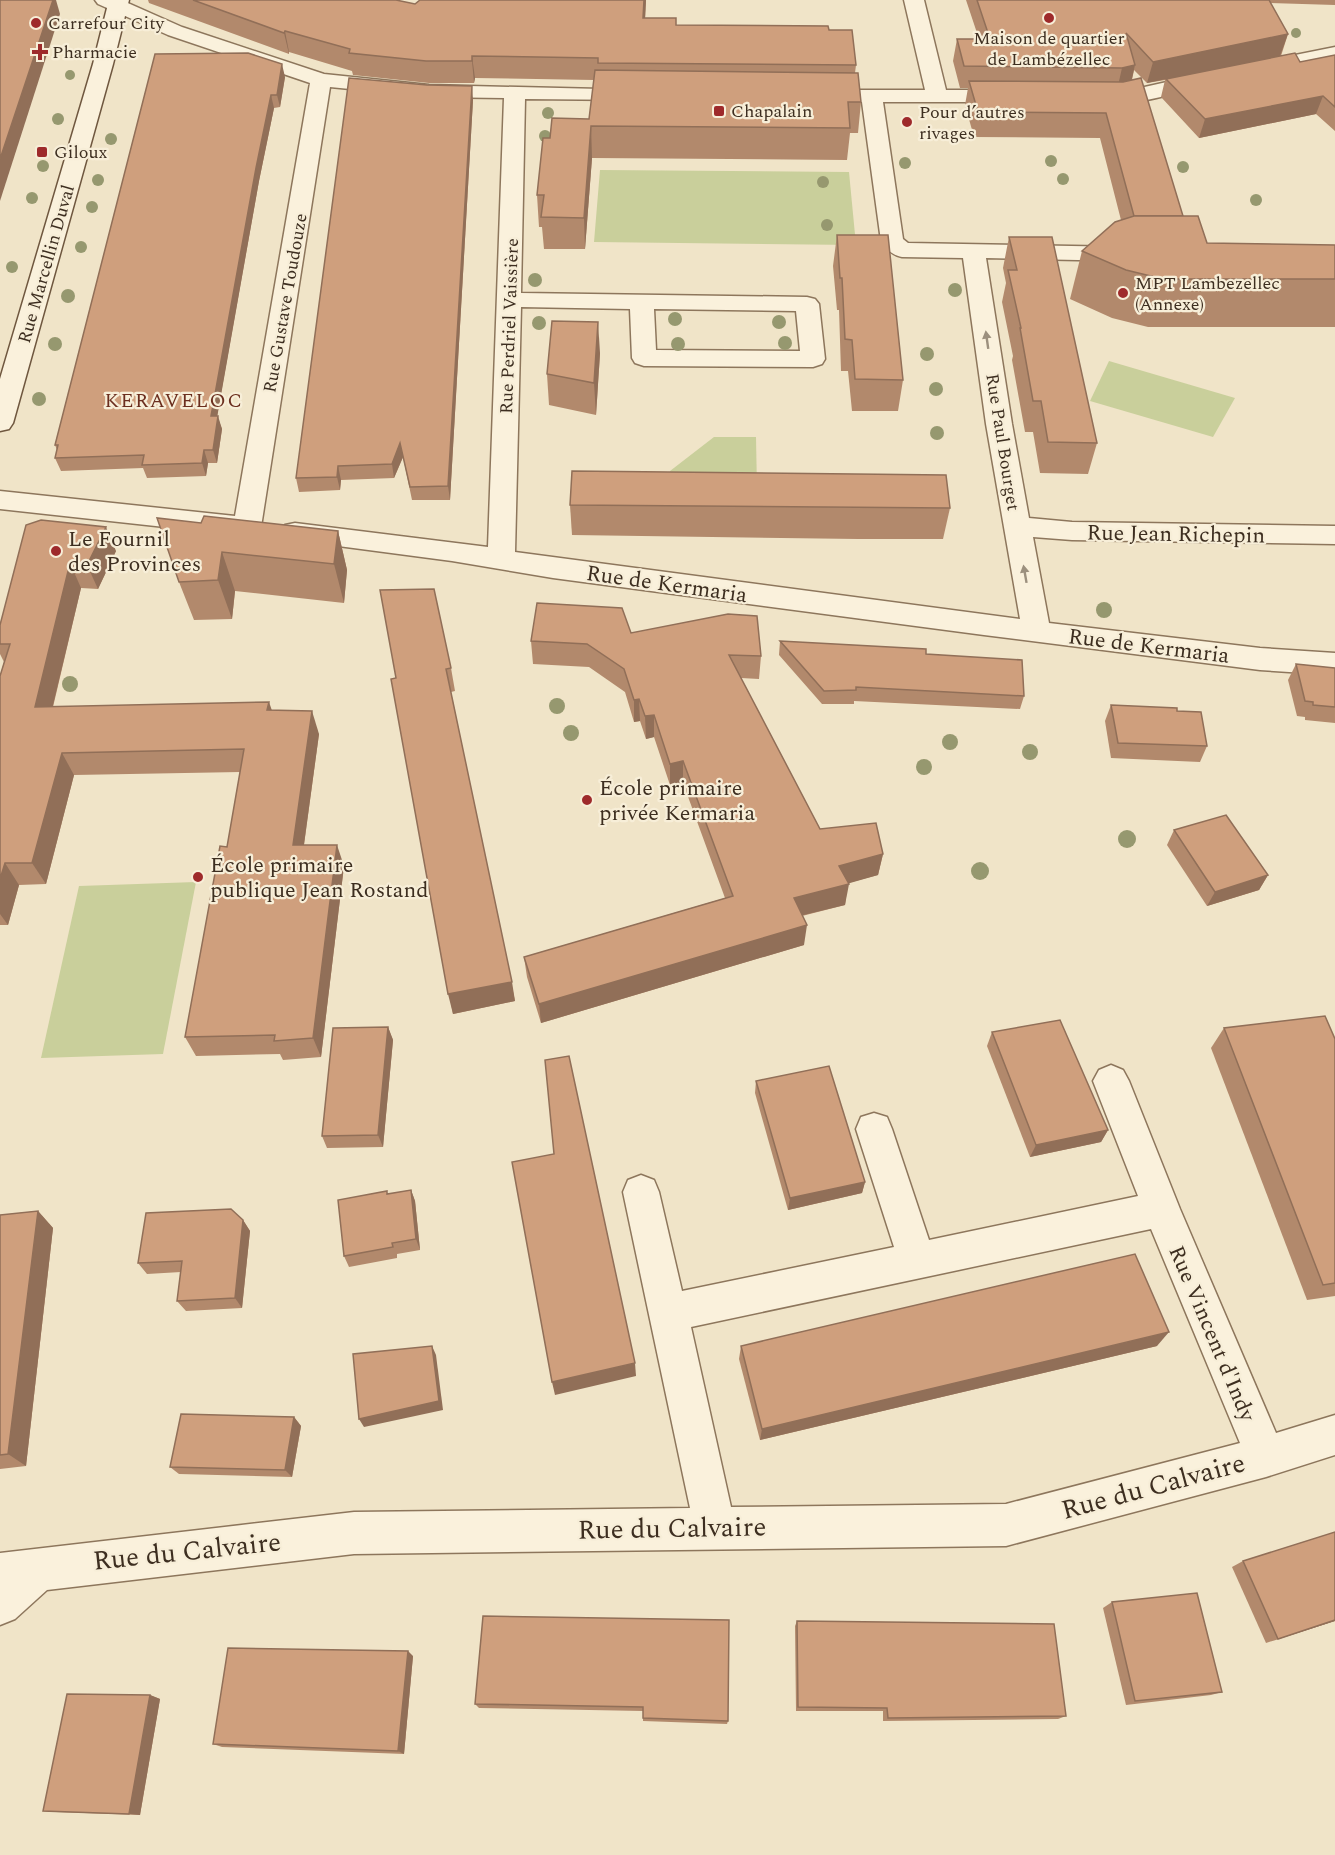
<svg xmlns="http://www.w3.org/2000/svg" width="1335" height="1855" font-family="Spectral,serif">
	<rect width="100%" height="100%" fill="#f0e4c8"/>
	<!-- green -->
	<g fill="#c9cf9b">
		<path d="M 600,170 L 849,172 L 856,245 L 594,242 Z"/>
		<path d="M 1109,361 L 1235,398 L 1213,437 L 1090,401 Z"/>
		<path d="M 714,437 L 756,437 L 757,489 L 671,489 L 670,471 Z"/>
		<path d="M 196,882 L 163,1054 L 41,1058 L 79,886 Z"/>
	</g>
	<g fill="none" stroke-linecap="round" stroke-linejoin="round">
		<defs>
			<g id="minor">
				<path d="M 95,0 L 121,0 L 182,27 L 324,74 L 429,85 L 643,90 L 646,94 L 643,98 L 636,100 L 525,99 L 521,293 L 807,297 L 815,299 L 819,304 L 825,359 L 822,364 L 813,367 L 644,366 L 635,363 L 632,358 L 630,309 L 521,307 L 515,552 L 1020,619 L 986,424 L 963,258 L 902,257 C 892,255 886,249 881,241 L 862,102 L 810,100 L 807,96 L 810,92 L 817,90 L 925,90 L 904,0 L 924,0 L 946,90 L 1011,90 L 1018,92 L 1021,96 L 1018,100 L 1011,102 L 883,102 L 903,239 L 908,243 L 1127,247 L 1135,249 L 1139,254 L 1135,259 L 1127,261 L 986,258 L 1012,424 L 1029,518 L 1072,522 L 1335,526 L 1335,544 L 1072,540 L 1033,537 L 1049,623 L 1260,648 L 1335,653 L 1335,675 L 1260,670 L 984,635 L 553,578 L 452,561 L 285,539 L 281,532 L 285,525 L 295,523 L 488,547 L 504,98 L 429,97 L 330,87 L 261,527 L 257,534 L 247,536 L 0,509 L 0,491 L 235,516 L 310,83 L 168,35 L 98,4 ZM 654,309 L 796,311 L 800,351 L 656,350 Z"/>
				<path d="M 1335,47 L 1335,59 L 1255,75 L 1248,73 L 1245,69 L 1248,65 L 1255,63 Z"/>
				<path d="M 1207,73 L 1214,75 L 1217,79 L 1214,83 C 1184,91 1124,110 1095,102 L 1092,98 L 1095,94 L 1131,90 Z"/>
				<path d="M 1111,1065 L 1123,1070 L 1129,1081 L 1180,1209 L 1276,1433 L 1335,1415 L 1335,1455 L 1266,1477 L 1006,1546 L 354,1554 L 47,1590 L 15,1619 L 0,1625 L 0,1553 L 354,1512 L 690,1508 L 623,1192 L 628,1180 L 641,1175 L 654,1180 L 659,1192 L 682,1291 L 894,1247 L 856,1129 L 861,1117 L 874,1113 L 887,1117 L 892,1129 L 929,1240 L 1138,1196 L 1093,1081 L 1099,1070 ZM 1151,1229 L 1240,1443 L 1006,1504 L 731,1507 L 691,1327 Z"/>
			</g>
			<path id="secondary" d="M 109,0 L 129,0 L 113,64 L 13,423 L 9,429 L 0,431 L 0,379 L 93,64 Z"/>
		</defs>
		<!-- minor casing -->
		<use href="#minor" stroke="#8d765c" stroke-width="3"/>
		<!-- secondary casing -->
		<use href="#secondary" stroke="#6f573f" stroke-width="3"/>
		<!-- minor -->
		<use href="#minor" fill="#faf1dc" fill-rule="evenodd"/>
		<!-- secondary -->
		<use href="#secondary" fill="#faf1dc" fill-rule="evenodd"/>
	</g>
	<!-- trees -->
	<g fill="#96986f">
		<circle cx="1296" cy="33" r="5"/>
		<circle cx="70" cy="75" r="5"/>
		<circle cx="548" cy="113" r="6"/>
		<circle cx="58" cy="119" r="6"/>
		<circle cx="545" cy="136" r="6"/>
		<circle cx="111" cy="139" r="6"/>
		<circle cx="1051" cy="161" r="6"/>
		<circle cx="905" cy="163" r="6"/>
		<circle cx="43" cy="166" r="6"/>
		<circle cx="1183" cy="167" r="6"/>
		<circle cx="1063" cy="179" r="6"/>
		<circle cx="98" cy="180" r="6"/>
		<circle cx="823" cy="182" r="6"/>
		<circle cx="32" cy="198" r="6"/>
		<circle cx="1256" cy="200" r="6"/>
		<circle cx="92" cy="207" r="6"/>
		<circle cx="827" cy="225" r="6"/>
		<circle cx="81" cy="247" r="6"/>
		<circle cx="12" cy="267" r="6"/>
		<circle cx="535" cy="280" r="7"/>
		<circle cx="955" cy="290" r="7"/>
		<circle cx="68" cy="296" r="7"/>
		<circle cx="675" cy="319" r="7"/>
		<circle cx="779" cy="322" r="7"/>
		<circle cx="539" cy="323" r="7"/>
		<circle cx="785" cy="343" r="7"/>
		<circle cx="55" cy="344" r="7"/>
		<circle cx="678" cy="344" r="7"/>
		<circle cx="927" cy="354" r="7"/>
		<circle cx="936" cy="389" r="7"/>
		<circle cx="39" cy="399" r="7"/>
		<circle cx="937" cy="433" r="7"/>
		<circle cx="1104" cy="610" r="8"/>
		<circle cx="70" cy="684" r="8"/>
		<circle cx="557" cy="706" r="8"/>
		<circle cx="571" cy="733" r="8"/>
		<circle cx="950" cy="742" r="8"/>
		<circle cx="1030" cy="752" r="8"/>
		<circle cx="924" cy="767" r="8"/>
		<circle cx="1127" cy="839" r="9"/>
		<circle cx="980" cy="871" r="9"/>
	</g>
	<!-- wall -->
	<g fill="#b2896c">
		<path d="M 148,0 L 396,0 L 415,4 L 420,0 L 646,0 L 645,18 L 676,25 L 829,30 L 856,65 L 855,73 L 861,102 L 858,133 L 850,133 L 847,160 L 592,158 L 585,249 L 544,249 L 542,227 L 539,227 L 537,195 L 550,138 L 589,119 L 594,80 L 475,78 L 474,83 L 429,83 L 353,75 L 352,71 L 289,52 L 289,54 L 149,3 Z"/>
		<path d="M 966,0 L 1335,0 L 1335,5 L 1270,3 L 1288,34 L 1281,56 L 1300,62 L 1335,55 L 1335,131 L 1316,114 L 1199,138 L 1161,97 L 1165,80 L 1147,83 L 1134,70 L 1132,80 L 1183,216 L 1207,243 L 1335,245 L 1335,327 L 1148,327 L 1112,318 L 1070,299 L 1082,251 L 1121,220 L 1100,138 L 974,137 L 965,105 L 968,88 L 960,88 L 953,61 L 957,39 L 979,39 Z"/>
		<path d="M 155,54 L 285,77 L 280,107 L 274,108 L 259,181 L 217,416 L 222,429 L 217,463 L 208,463 L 206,476 L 147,478 L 143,468 L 61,471 L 55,458 L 57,450 L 55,445 Z"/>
		<path d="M 473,100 L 450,500 L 412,500 L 403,457 L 394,478 L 341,480 L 340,490 L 299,492 L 296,478 Z"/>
		<path d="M 837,235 L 903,380 L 898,411 L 852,411 L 848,371 L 841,371 L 839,310 L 837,310 L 833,266 Z"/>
		<path d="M 1009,237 L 1097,443 L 1088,474 L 1040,473 L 1033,432 L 1025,432 L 1012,360 L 1013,356 L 1002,302 L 1006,283 L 1003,268 Z"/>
		<path d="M 600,353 L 596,415 L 549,405 L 547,374 Z"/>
		<path d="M 570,505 L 950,508 L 943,539 L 858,539 L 572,535 Z"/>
		<path d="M 41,520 L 116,551 L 98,589 L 81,588 L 53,707 L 271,710 L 319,734 L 304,845 L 344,866 L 321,1057 L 283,1060 L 280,1054 L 196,1056 L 185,1037 L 227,847 L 240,772 L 74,775 L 46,884 L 19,885 L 8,925 L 0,925 L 0,676 L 4,662 L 0,654 L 0,625 Z"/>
		<path d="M 201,523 L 338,531 L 347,570 L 344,603 L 235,591 L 232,619 L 194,620 L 179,582 Z"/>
		<path d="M 631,633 L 761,656 L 759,679 L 741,678 L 820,829 L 883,854 L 878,875 L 848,883 L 845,905 L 802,916 L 804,945 L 541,1023 L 527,977 L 524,957 L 725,898 L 683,783 L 670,785 L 654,737 L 646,739 L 640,721 L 634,722 L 625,692 L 589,667 L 533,664 L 531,641 Z"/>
		<path d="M 780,641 L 926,654 L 1024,696 L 1020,709 L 854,701 L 854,704 L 822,704 L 779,655 Z"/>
		<path d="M 1296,664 L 1335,668 L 1335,723 L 1305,720 L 1305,717 L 1297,716 L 1288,680 Z"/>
		<path d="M 451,668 L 455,691 L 451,692 L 515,1001 L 453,1014 L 391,679 Z"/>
		<path d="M 1111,705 L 1177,711 L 1207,746 L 1200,762 L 1111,758 L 1105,721 Z"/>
		<path d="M 1174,830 L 1268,875 L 1259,890 L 1207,906 L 1167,845 Z"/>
		<path d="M 388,1027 L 393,1040 L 383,1147 L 327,1148 L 322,1136 Z"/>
		<path d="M 1224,1028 L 1335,1039 L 1335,1296 L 1307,1300 L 1211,1048 Z"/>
		<path d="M 992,1032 L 1108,1130 L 1101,1142 L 1030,1157 L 987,1046 Z"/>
		<path d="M 756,1081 L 865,1182 L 862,1193 L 788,1210 L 755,1093 Z"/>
		<path d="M 411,1190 L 415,1201 L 420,1250 L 397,1254 L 397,1258 L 349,1267 L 344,1256 L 388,1194 Z"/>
		<path d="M 38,1211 L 53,1228 L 26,1466 L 0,1469 L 0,1215 Z"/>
		<path d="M 243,1220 L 250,1231 L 242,1308 L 186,1311 L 177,1301 L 181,1272 L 147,1274 L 138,1263 Z"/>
		<path d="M 741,1346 L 1157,1346 L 760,1440 L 739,1359 Z"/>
		<path d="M 294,1417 L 301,1426 L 292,1477 L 179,1474 L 170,1467 Z"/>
		<path d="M 1335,1532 L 1335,1621 L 1266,1643 L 1232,1567 L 1243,1561 Z"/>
		<path d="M 1112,1602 L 1222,1692 L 1211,1695 L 1126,1705 L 1103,1608 Z"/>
		<path d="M 483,1616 L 728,1721 L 727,1724 L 643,1721 L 643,1711 L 479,1708 L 475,1704 Z"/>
		<path d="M 797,1621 L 1066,1716 L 1058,1719 L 883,1721 L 883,1711 L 796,1711 L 795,1626 Z"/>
		<path d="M 413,1656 L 404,1754 L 222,1747 L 213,1744 Z"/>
		<path d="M 150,1695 L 160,1699 L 140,1815 L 56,1812 L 43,1811 Z"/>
	</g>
	<!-- shaded-wall -->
	<g fill="#916f58">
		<path d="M 53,0 L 56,0 L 60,14 L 0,201 L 0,159 Z"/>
		<path d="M 644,0 L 646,0 L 644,39 L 643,18 Z"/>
		<path d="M 285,31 L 289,52 L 289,54 L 284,33 Z"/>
		<path d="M 1288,34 L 1280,56 L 1147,83 L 1153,62 Z"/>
		<path d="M 472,56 L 475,78 L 474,83 L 472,61 Z"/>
		<path d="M 282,64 L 285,77 L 280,107 L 277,95 Z"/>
		<path d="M 1135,65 L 1130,87 L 1117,90 L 1122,68 Z"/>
		<path d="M 472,86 L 473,100 L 450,500 L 448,486 Z"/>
		<path d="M 271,95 L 274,108 L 259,181 L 215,429 L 211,416 L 256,168 Z"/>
		<path d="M 1323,96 L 1316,114 L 1199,138 L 1205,119 Z"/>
		<path d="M 591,126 L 592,158 L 585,249 L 584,218 Z"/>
		<path d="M 598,322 L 600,353 L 596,415 L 594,383 Z"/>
		<path d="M 218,416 L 222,429 L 217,463 L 213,450 Z"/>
		<path d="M 400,443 L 403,457 L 394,478 L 392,464 Z"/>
		<path d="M 204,450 L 208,463 L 206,476 L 202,463 Z"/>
		<path d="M 338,466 L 341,480 L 340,490 L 337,477 Z"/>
		<path d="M 106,527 L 116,551 L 98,589 L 87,565 Z"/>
		<path d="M 338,531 L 347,570 L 344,603 L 334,564 Z"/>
		<path d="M 222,552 L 235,591 L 232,619 L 218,580 Z"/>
		<path d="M 70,563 L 81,588 L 47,730 L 35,707 Z"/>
		<path d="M 639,699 L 640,721 L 634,722 L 634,700 Z"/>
		<path d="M 269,702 L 277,725 L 267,710 Z"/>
		<path d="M 312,711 L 319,734 L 301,866 L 293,845 Z"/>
		<path d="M 654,715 L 654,737 L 646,739 L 645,716 Z"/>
		<path d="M 62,753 L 74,775 L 46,884 L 32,863 Z"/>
		<path d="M 683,761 L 683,783 L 670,785 L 670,764 Z"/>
		<path d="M 337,845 L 344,866 L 321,1057 L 313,1038 Z"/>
		<path d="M 883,854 L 878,875 L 836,887 L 839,866 Z"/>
		<path d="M 5,863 L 19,885 L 8,925 L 0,914 L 0,879 Z"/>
		<path d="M 1268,875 L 1259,890 L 1207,906 L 1215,892 Z"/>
		<path d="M 849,884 L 845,905 L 791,918 L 794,898 Z"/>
		<path d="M 807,925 L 804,945 L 541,1023 L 539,1004 Z"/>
		<path d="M 512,982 L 515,1001 L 453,1014 L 448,994 Z"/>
		<path d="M 388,1027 L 393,1040 L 383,1147 L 378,1135 Z"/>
		<path d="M 1108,1130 L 1101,1142 L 1030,1157 L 1036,1145 Z"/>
		<path d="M 865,1182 L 862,1193 L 788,1210 L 790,1198 Z"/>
		<path d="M 411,1190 L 415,1201 L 420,1250 L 416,1239 Z"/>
		<path d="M 38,1211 L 53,1228 L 26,1466 L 8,1454 Z"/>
		<path d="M 243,1220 L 250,1231 L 242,1308 L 235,1298 Z"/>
		<path d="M 1169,1332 L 1157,1346 L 760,1440 L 762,1429 Z"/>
		<path d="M 432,1346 L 436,1355 L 443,1410 L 364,1427 L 359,1419 Z"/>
		<path d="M 635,1363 L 636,1376 L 555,1395 L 552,1382 Z"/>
		<path d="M 294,1417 L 301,1426 L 292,1477 L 285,1470 Z"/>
		<path d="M 1335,1620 L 1335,1621 L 1266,1643 Z"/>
		<path d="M 408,1651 L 413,1656 L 404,1754 L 398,1751 Z"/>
		<path d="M 150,1695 L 160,1699 L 140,1815 L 129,1814 Z"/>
	</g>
	<!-- building -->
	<g fill="#cf9f7d" stroke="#916f58" stroke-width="1.5">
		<path d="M 0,0 L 53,0 L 0,159 Z"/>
		<path d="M 193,0 L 396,0 L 415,4 L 420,0 L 644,0 L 643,18 L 676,18 L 676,25 L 828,26 L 829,30 L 852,30 L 856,65 L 598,63 L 598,58 L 472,56 L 472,61 L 426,61 L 349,53 L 350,49 L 285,31 L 284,33 Z"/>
		<path d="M 977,0 L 1269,0 L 1288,34 L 1153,62 L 1126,33 L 1135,65 L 1122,68 L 964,66 L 957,39 L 990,39 Z"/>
		<path d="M 248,53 L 282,64 L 277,95 L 271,95 L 256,168 L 211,416 L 218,416 L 213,450 L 204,450 L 202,463 L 142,465 L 144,455 L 55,458 L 58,445 L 55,445 L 155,54 Z"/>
		<path d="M 1295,53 L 1300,62 L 1335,55 L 1335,107 L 1323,96 L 1205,119 L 1166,79 Z"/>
		<path d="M 595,70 L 858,73 L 861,102 L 848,102 L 850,128 L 591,126 L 584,218 L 541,217 L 544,195 L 537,195 L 543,138 L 550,138 L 552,118 L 589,119 Z"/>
		<path d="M 349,78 L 427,85 L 472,86 L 448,486 L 410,487 L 400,443 L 392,464 L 338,466 L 337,477 L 296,478 Z"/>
		<path d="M 1141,78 L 1183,216 L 1134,216 L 1106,113 L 978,112 L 969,81 L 1123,82 Z"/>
		<path d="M 1134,216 L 1198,216 L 1207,243 L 1335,245 L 1335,279 L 1163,279 L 1126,270 L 1082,251 L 1115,222 Z"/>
		<path d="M 837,235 L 888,235 L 903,380 L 855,379 L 852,340 L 845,339 L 842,278 L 840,278 Z"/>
		<path d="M 1009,237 L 1052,237 L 1097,443 L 1048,442 L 1041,401 L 1033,401 L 1020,328 L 1021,328 L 1008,270 L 1017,270 Z"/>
		<path d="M 552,321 L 598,322 L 594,383 L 547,374 Z"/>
		<path d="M 572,471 L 946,475 L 950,508 L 570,505 Z"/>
		<path d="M 204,516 L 338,531 L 334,564 L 222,552 L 218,580 L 179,582 L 157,518 L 201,523 Z"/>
		<path d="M 41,520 L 106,527 L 87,565 L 70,563 L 35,707 L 269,702 L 267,710 L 312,711 L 293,845 L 337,845 L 313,1038 L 274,1041 L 275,1035 L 185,1037 L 220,846 L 227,847 L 244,749 L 62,753 L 32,863 L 5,863 L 0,879 L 0,676 L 10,644 L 0,644 L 0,625 L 26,525 Z"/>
		<path d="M 434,589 L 451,668 L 446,669 L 512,982 L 448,994 L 391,679 L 396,678 L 380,590 Z"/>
		<path d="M 537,603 L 622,608 L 631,633 L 728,614 L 757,616 L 761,656 L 729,655 L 820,829 L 876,823 L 883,854 L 839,866 L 849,884 L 794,898 L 807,925 L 539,1004 L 524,957 L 733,896 L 683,761 L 670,764 L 654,715 L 645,716 L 639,699 L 634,700 L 624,669 L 587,644 L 531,641 Z"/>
		<path d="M 780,641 L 926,649 L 926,654 L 1022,660 L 1024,696 L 856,687 L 856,690 L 824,691 Z"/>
		<path d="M 1296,664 L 1335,668 L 1335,707 L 1313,705 L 1313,702 L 1305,701 Z"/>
		<path d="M 1111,705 L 1177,708 L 1177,711 L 1201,712 L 1207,746 L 1118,743 Z"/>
		<path d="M 1226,815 L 1268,875 L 1215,892 L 1174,830 Z"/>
		<path d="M 1325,1016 L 1335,1039 L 1335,1283 L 1323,1285 L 1224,1028 Z"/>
		<path d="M 1060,1020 L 1108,1130 L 1036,1145 L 992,1032 Z"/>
		<path d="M 388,1027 L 378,1135 L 322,1136 L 333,1028 Z"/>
		<path d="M 569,1056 L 635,1363 L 552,1382 L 512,1162 L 554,1154 L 545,1060 Z"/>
		<path d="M 829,1066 L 865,1182 L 790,1198 L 756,1081 Z"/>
		<path d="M 411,1190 L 416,1239 L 392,1243 L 393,1247 L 344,1256 L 338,1200 L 387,1191 L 387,1194 Z"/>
		<path d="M 231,1209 L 243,1220 L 235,1298 L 177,1301 L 182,1261 L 138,1263 L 146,1213 Z"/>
		<path d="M 38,1211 L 8,1454 L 0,1455 L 0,1215 Z"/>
		<path d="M 1135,1254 L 1169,1332 L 762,1429 L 741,1346 Z"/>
		<path d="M 432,1346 L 439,1401 L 359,1419 L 353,1354 Z"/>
		<path d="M 181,1414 L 294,1417 L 285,1470 L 170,1467 Z"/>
		<path d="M 1335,1532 L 1335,1620 L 1278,1639 L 1243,1561 Z"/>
		<path d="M 1197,1593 L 1222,1692 L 1135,1701 L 1112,1602 Z"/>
		<path d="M 483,1616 L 729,1620 L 728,1721 L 643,1718 L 643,1707 L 475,1704 Z"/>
		<path d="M 797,1621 L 1054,1624 L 1066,1716 L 888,1718 L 887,1708 L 798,1707 Z"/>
		<path d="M 228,1648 L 408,1651 L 398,1751 L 213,1744 Z"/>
		<path d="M 67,1694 L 150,1695 L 129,1814 L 43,1811 Z"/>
	</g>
	<!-- one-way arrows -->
	<defs><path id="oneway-solid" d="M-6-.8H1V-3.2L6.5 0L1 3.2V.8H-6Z" transform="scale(1.5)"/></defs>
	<g fill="#9c907e">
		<use href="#oneway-solid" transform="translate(987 340) rotate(-98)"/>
		<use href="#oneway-solid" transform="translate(1025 574) rotate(-100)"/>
	</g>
	<!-- markers -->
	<g fill="#9e2a2b" stroke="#f7eed8" stroke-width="2">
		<circle cx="1049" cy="18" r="6"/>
		<circle cx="36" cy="23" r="6"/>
		<path d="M37 43h6v6h6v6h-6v6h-6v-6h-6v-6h6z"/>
		<rect x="713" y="105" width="12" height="12" rx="3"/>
		<circle cx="907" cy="122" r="6"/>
		<rect x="36" y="146" width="12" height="12" rx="3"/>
		<circle cx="1123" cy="293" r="6"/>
		<circle cx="56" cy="551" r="6"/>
		<circle cx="587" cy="800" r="6"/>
		<circle cx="198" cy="877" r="6"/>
	</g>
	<g text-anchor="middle" stroke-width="4.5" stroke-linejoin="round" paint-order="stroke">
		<!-- far-poi labels -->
		<g font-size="18" fill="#3d2e20" stroke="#f7eed8" text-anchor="start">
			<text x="48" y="29">Carrefour City</text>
			<text x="1049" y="44" text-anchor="middle">Maison de quartier<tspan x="1049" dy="21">de Lambézellec</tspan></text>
			<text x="52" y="58">Pharmacie</text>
			<text x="731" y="117">Chapalain</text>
			<text x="919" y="118">Pour d’autres<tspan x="919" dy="21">rivages</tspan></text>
			<text x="54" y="158">Giloux</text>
			<text x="1135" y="289">MPT Lambezellec<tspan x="1135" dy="21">(Annexe)</tspan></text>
		</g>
		<!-- far-street labels -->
		<g font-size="18" fill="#3d2e20" stroke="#f7eed8">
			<text transform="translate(46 264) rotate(-74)" y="6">Rue Marcellin Duval</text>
			<text transform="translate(285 303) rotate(-80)" y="6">Rue Gustave Toudouze</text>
			<text transform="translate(509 326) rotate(-88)" y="6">Rue Perdriel Vaissière</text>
			<text transform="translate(1003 442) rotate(81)" y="6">Rue Paul Bourget</text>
		</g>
		<!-- far-neighbourhood labels -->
		<g font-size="20" letter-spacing="1.5" fill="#6b2e1e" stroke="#f7eed8">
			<text x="174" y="407">KERAVELOC</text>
		</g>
		<!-- street labels -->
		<g font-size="22" fill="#3d2e20" stroke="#f7eed8">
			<text transform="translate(1176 533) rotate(1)" y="8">Rue Jean Richepin</text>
			<text transform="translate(667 583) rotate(8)" y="8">Rue de Kermaria</text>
			<text transform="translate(1149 645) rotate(7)" y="8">Rue de Kermaria</text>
			<text transform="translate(1213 1333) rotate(67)" y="8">Rue Vincent d'Indy</text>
		</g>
		<!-- poi labels -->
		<g font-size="22" fill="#3d2e20" stroke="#f7eed8" text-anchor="start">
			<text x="68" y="546">Le Fournil<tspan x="68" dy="25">des Provinces</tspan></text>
			<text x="599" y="795">École primaire<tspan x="599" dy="25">privée Kermaria</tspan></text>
			<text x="210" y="872">École primaire<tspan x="210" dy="25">publique Jean Rostand</tspan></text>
		</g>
		<!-- near-street labels -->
		<g font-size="27" fill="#3d2e20" stroke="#f7eed8">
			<text transform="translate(1153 1486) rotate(-15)" y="9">Rue du Calvaire</text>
			<text transform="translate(672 1528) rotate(-1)" y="9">Rue du Calvaire</text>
			<text transform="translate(187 1551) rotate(-6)" y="9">Rue du Calvaire</text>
		</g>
	</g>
</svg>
